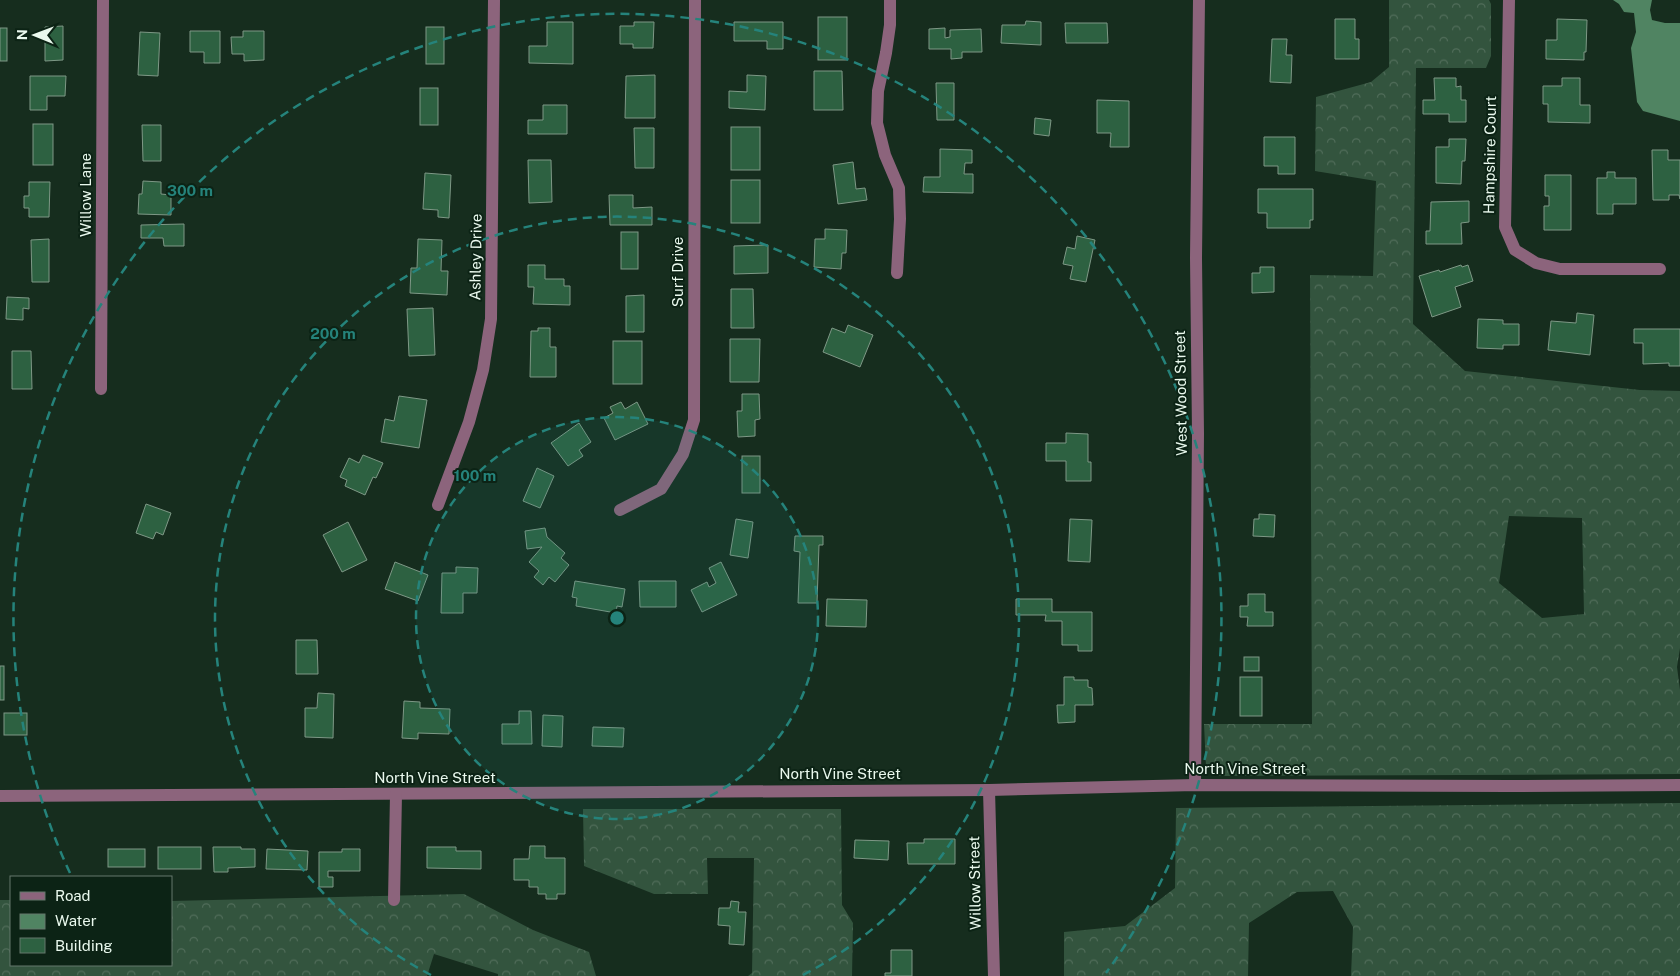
<svg xmlns="http://www.w3.org/2000/svg" width="1680" height="976" font-family="'Public Sans',sans-serif">
	<defs>
		<pattern id="forest-crowns" width="20" height="18" patternUnits="userSpaceOnUse" patternTransform="scale(1.25)"><rect width="20" height="18" fill="#33543e"/><path d="M2 6a3 3 0 1 1 6 0M12 15a3 3 0 1 1 6 0" fill="none" stroke="#516d5a"/></pattern>
	</defs>
	<rect width="100%" height="100%" fill="#162d1e"/>
	<!-- forest -->
	<g fill="url(#forest-crowns)" fill-rule="evenodd">
		<path d="M 1389,0 L 1489,0 L 1491,4 L 1491,56 L 1486,68 L 1416,68 L 1413,324 L 1465,371 L 1640,390 L 1680,391 L 1680,648 L 1677,667 L 1680,690 L 1680,774 L 1218,776 L 1206,766 L 1204,724 L 1312,724 L 1310,275 L 1373,276 L 1376,181 L 1315,171 L 1316,97 L 1371,82 L 1389,67 ZM 1509,516 L 1582,518 L 1584,614 L 1542,618 L 1499,583 Z"/>
		<path d="M 1680,803 L 1680,976 L 1351,976 L 1353,927 L 1333,891 L 1297,892 L 1249,923 L 1248,976 L 1064,976 L 1064,932 L 1125,926 L 1175,888 L 1176,808 Z"/>
		<path d="M 841,809 L 842,905 L 853,923 L 852,976 L 748,976 L 752,973 L 754,858 L 707,858 L 708,894 L 654,894 L 584,866 L 583,809 Z"/>
		<path d="M 464,894 L 533,930 L 589,952 L 596,976 L 498,976 L 498,974 L 434,954 L 427,976 L 0,976 L 0,900 L 11,900 L 11,965 L 171,965 L 171,901 Z"/>
	</g>
	<!-- water -->
	<path fill="#508462" d="M 1613,0 L 1652,0 L 1650,10 L 1652,20 L 1665,23 L 1680,23 L 1680,121 L 1643,111 L 1637,102 L 1631,48 L 1636,32 L 1634,13 L 1624,12 L 1619,4 Z"/>
	<!-- building -->
	<g fill="#2d6141" stroke="#7e9886">
		<rect x="818" y="17" width="29" height="43"/>
		<path d="M 1335,19 L 1355,19 L 1355,39 L 1359,39 L 1359,59 L 1335,59 Z"/>
		<path d="M 1557,19 L 1587,20 L 1586,52 L 1584,52 L 1584,60 L 1546,59 L 1546,40 L 1557,40 Z"/>
		<path d="M 1026,21 L 1041,22 L 1041,45 L 1001,43 L 1002,25 L 1025,25 Z"/>
		<path d="M 547,22 L 573,22 L 573,64 L 529,63 L 529,46 L 547,46 Z"/>
		<path d="M 634,22 L 654,22 L 653,48 L 633,48 L 633,44 L 620,44 L 620,26 L 634,26 Z"/>
		<path d="M 734,22 L 783,22 L 783,49 L 767,49 L 767,41 L 734,41 Z"/>
		<path d="M 1065,23 L 1107,23 L 1108,43 L 1066,43 Z"/>
		<path d="M 63,26 L 63,60 L 45,61 L 45,27 Z"/>
		<rect x="426" y="27" width="18" height="37"/>
		<rect x="0" y="28" width="7" height="33"/>
		<path d="M 945,28 L 945,38 L 950,37 L 950,30 L 981,29 L 982,52 L 962,52 L 962,58 L 951,59 L 951,49 L 929,49 L 929,29 Z"/>
		<path d="M 190,31 L 220,31 L 220,63 L 204,63 L 204,52 L 190,52 Z"/>
		<path d="M 243,31 L 264,31 L 264,60 L 244,61 L 244,54 L 232,54 L 231,37 L 243,37 Z"/>
		<path d="M 140,32 L 160,33 L 158,76 L 138,75 Z"/>
		<path d="M 1272,39 L 1287,39 L 1286,55 L 1292,55 L 1291,83 L 1270,82 Z"/>
		<path d="M 814,71 L 842,71 L 843,110 L 814,110 Z"/>
		<path d="M 655,75 L 655,118 L 625,118 L 626,76 Z"/>
		<path d="M 747,75 L 766,76 L 765,110 L 729,108 L 729,91 L 747,92 Z"/>
		<path d="M 30,76 L 66,76 L 65,96 L 47,96 L 47,110 L 30,110 Z"/>
		<path d="M 1434,78 L 1456,78 L 1456,87 L 1461,86 L 1461,100 L 1466,100 L 1466,122 L 1449,122 L 1449,114 L 1423,114 L 1423,100 L 1435,100 Z"/>
		<path d="M 1562,78 L 1580,78 L 1580,105 L 1590,105 L 1590,123 L 1548,122 L 1548,104 L 1543,104 L 1543,86 L 1562,86 Z"/>
		<path d="M 936,83 L 954,83 L 954,120 L 937,120 Z"/>
		<rect x="420" y="88" width="18" height="37"/>
		<path d="M 1097,100 L 1129,101 L 1129,147 L 1110,147 L 1111,133 L 1097,133 Z"/>
		<path d="M 543,105 L 567,105 L 567,134 L 528,134 L 528,120 L 543,120 Z"/>
		<path d="M 1035,118 L 1051,120 L 1049,136 L 1034,134 Z"/>
		<rect x="33" y="124" width="20" height="41"/>
		<path d="M 142,125 L 161,125 L 161,161 L 143,161 Z"/>
		<rect x="731" y="127" width="29" height="43"/>
		<path d="M 634,128 L 654,128 L 654,168 L 635,168 Z"/>
		<path d="M 1264,137 L 1295,137 L 1295,174 L 1278,174 L 1278,166 L 1264,166 Z"/>
		<path d="M 1449,139 L 1466,139 L 1465,161 L 1462,161 L 1461,184 L 1436,183 L 1436,147 L 1449,147 Z"/>
		<path d="M 940,149 L 972,150 L 972,163 L 965,163 L 964,174 L 973,174 L 973,193 L 923,192 L 924,177 L 940,177 Z"/>
		<path d="M 1652,150 L 1668,150 L 1668,160 L 1680,160 L 1680,199 L 1679,195 L 1669,195 L 1669,200 L 1653,200 Z"/>
		<path d="M 528,160 L 551,160 L 552,202 L 529,203 Z"/>
		<path d="M 853,162 L 856,189 L 865,188 L 867,200 L 838,204 L 833,165 Z"/>
		<path d="M 1607,172 L 1615,172 L 1615,178 L 1636,178 L 1636,204 L 1613,204 L 1613,214 L 1597,214 L 1597,178 L 1607,178 Z"/>
		<path d="M 425,173 L 451,175 L 449,218 L 438,217 L 438,210 L 423,209 Z"/>
		<path d="M 1545,175 L 1571,175 L 1571,230 L 1544,230 L 1544,206 L 1549,206 L 1549,196 L 1545,196 Z"/>
		<rect x="731" y="180" width="29" height="43"/>
		<path d="M 143,181 L 161,182 L 161,194 L 171,195 L 171,215 L 138,214 L 139,194 L 142,194 Z"/>
		<path d="M 29,182 L 50,182 L 49,217 L 29,217 L 29,208 L 24,208 L 24,196 L 29,196 Z"/>
		<path d="M 1258,189 L 1313,189 L 1313,220 L 1310,220 L 1310,228 L 1267,228 L 1267,213 L 1258,213 Z"/>
		<path d="M 609,195 L 633,195 L 633,208 L 652,207 L 652,225 L 610,225 Z"/>
		<path d="M 1469,201 L 1469,222 L 1461,223 L 1462,244 L 1426,244 L 1426,231 L 1430,231 L 1431,202 Z"/>
		<path d="M 184,224 L 184,246 L 164,246 L 163,238 L 141,238 L 141,225 Z"/>
		<path d="M 825,229 L 847,230 L 846,253 L 842,253 L 841,269 L 814,267 L 815,239 L 825,239 Z"/>
		<rect x="621" y="232" width="17" height="37"/>
		<path d="M 1077,236 L 1095,240 L 1086,282 L 1070,279 L 1073,266 L 1063,264 L 1067,247 L 1075,249 Z"/>
		<path d="M 49,239 L 49,282 L 32,282 L 31,240 Z"/>
		<path d="M 418,239 L 442,240 L 441,271 L 448,271 L 447,295 L 410,293 L 411,268 L 417,268 Z"/>
		<path d="M 768,245 L 768,273 L 734,274 L 734,246 Z"/>
		<path d="M 528,265 L 545,265 L 545,279 L 564,279 L 564,286 L 570,286 L 570,305 L 533,304 L 534,287 L 528,287 Z"/>
		<path d="M 1461,265 L 1462,267 L 1468,265 L 1473,281 L 1455,287 L 1461,307 L 1432,317 L 1419,276 L 1439,270 L 1440,272 Z"/>
		<path d="M 1260,267 L 1274,267 L 1274,292 L 1252,293 L 1252,273 L 1260,273 Z"/>
		<path d="M 731,289 L 753,289 L 754,328 L 731,328 Z"/>
		<path d="M 644,295 L 644,332 L 626,332 L 626,296 Z"/>
		<path d="M 7,297 L 29,298 L 29,309 L 23,308 L 23,320 L 6,319 Z"/>
		<path d="M 433,308 L 435,355 L 409,356 L 407,309 Z"/>
		<path d="M 1577,313 L 1594,315 L 1590,355 L 1548,350 L 1551,321 L 1576,323 Z"/>
		<path d="M 1478,319 L 1503,320 L 1503,324 L 1519,324 L 1519,345 L 1503,345 L 1503,349 L 1477,348 Z"/>
		<path d="M 848,325 L 873,335 L 860,367 L 823,352 L 832,328 L 845,333 Z"/>
		<path d="M 538,328 L 550,328 L 550,347 L 556,347 L 556,377 L 530,377 L 531,331 L 538,331 Z"/>
		<path d="M 1634,329 L 1680,329 L 1680,366 L 1669,366 L 1669,363 L 1643,364 L 1643,343 L 1634,343 Z"/>
		<path d="M 730,339 L 760,339 L 759,382 L 730,382 Z"/>
		<rect x="613" y="341" width="29" height="43"/>
		<path d="M 12,351 L 31,351 L 32,389 L 12,389 Z"/>
		<path d="M 742,394 L 759,394 L 760,419 L 755,420 L 755,436 L 738,437 L 737,411 L 742,411 Z"/>
		<path d="M 399,396 L 427,400 L 419,448 L 381,442 L 385,419 L 394,421 Z"/>
		<path d="M 621,402 L 625,409 L 637,402 L 648,424 L 615,440 L 604,418 L 613,413 L 610,407 Z"/>
		<path d="M 579,423 L 591,442 L 579,450 L 583,456 L 568,466 L 551,443 Z"/>
		<path d="M 1066,433 L 1088,434 L 1088,462 L 1091,462 L 1091,481 L 1066,481 L 1066,461 L 1046,461 L 1046,443 L 1066,443 Z"/>
		<path d="M 363,455 L 383,463 L 376,478 L 373,477 L 365,495 L 345,486 L 347,480 L 340,477 L 349,458 L 359,463 Z"/>
		<rect x="742" y="456" width="18" height="37"/>
		<path d="M 537,468 L 554,476 L 540,508 L 523,501 Z"/>
		<path d="M 146,504 L 171,513 L 163,535 L 156,532 L 153,539 L 136,533 Z"/>
		<path d="M 1259,514 L 1275,515 L 1274,537 L 1253,536 L 1254,519 L 1259,519 Z"/>
		<path d="M 736,519 L 753,522 L 748,558 L 730,555 Z"/>
		<path d="M 1070,519 L 1092,520 L 1090,562 L 1068,561 Z"/>
		<path d="M 348,522 L 367,560 L 342,572 L 323,535 Z"/>
		<path d="M 545,528 L 547,537 L 565,553 L 561,558 L 569,565 L 555,582 L 549,577 L 543,585 L 534,577 L 539,571 L 529,562 L 542,547 L 527,549 L 525,531 Z"/>
		<path d="M 795,536 L 823,536 L 823,545 L 819,545 L 817,603 L 798,603 L 800,552 L 794,551 Z"/>
		<path d="M 395,562 L 428,575 L 418,601 L 385,589 Z"/>
		<path d="M 721,562 L 737,595 L 702,612 L 691,590 L 707,582 L 709,587 L 716,583 L 709,568 Z"/>
		<path d="M 456,567 L 478,568 L 477,593 L 463,593 L 463,613 L 441,613 L 442,573 L 456,573 Z"/>
		<path d="M 575,581 L 625,589 L 622,607 L 617,606 L 616,613 L 576,606 L 577,598 L 572,597 Z"/>
		<path d="M 639,581 L 676,581 L 676,607 L 640,607 Z"/>
		<path d="M 1248,594 L 1265,594 L 1265,612 L 1273,612 L 1273,626 L 1247,626 L 1248,617 L 1240,617 L 1240,606 L 1248,606 Z"/>
		<path d="M 827,599 L 867,600 L 866,627 L 826,626 Z"/>
		<path d="M 1016,599 L 1052,599 L 1052,612 L 1092,612 L 1092,651 L 1078,651 L 1078,645 L 1062,645 L 1062,621 L 1045,621 L 1046,615 L 1016,615 Z"/>
		<path d="M 296,640 L 317,640 L 318,674 L 296,674 Z"/>
		<rect x="1244" y="657" width="15" height="14"/>
		<rect x="0" y="666" width="4" height="34"/>
		<path d="M 1064,677 L 1074,677 L 1074,680 L 1088,680 L 1088,687 L 1092,688 L 1093,705 L 1075,705 L 1075,722 L 1058,723 L 1057,705 L 1064,705 Z"/>
		<rect x="1240" y="677" width="22" height="39"/>
		<path d="M 318,693 L 334,694 L 333,738 L 305,737 L 305,708 L 317,708 Z"/>
		<path d="M 404,701 L 420,702 L 420,708 L 450,709 L 449,734 L 418,733 L 418,739 L 402,738 Z"/>
		<path d="M 519,711 L 531,711 L 532,744 L 502,744 L 502,724 L 519,724 Z"/>
		<rect x="4" y="713" width="23" height="22"/>
		<path d="M 543,715 L 563,716 L 562,747 L 542,746 Z"/>
		<path d="M 593,727 L 624,728 L 623,747 L 592,746 Z"/>
		<path d="M 924,839 L 955,839 L 955,864 L 908,864 L 907,843 L 924,843 Z"/>
		<path d="M 855,840 L 889,841 L 888,860 L 854,858 Z"/>
		<path d="M 530,846 L 545,846 L 545,858 L 565,858 L 565,894 L 557,894 L 557,899 L 546,899 L 546,894 L 538,894 L 538,887 L 529,887 L 529,880 L 514,880 L 514,859 L 529,859 Z"/>
		<rect x="158" y="847" width="43" height="22"/>
		<path d="M 213,847 L 241,847 L 241,849 L 255,849 L 255,867 L 228,868 L 228,872 L 214,872 Z"/>
		<path d="M 427,847 L 456,847 L 456,851 L 481,851 L 481,869 L 427,868 Z"/>
		<rect x="108" y="849" width="37" height="18"/>
		<path d="M 267,849 L 308,851 L 307,870 L 266,869 Z"/>
		<path d="M 342,849 L 360,849 L 360,871 L 328,871 L 328,877 L 333,877 L 333,887 L 319,887 L 319,852 L 342,852 Z"/>
		<path d="M 731,901 L 739,902 L 738,912 L 746,912 L 744,945 L 729,944 L 730,926 L 718,925 L 719,908 L 730,908 Z"/>
		<path d="M 891,950 L 912,950 L 912,976 L 885,976 L 885,973 L 891,973 Z"/>
	</g>
	<g fill="none" stroke-linecap="round" stroke-linejoin="round">
		<!-- street -->
		<g stroke="#8c647c" stroke-width="12">
			<path d="M 890,0 L 890,25 L 886,53 L 878,91 L 877,123 L 885,155 L 899,188 L 900,219 L 897,273"/>
			<path d="M 1509,0 L 1505,227 L 1515,250 L 1536,263 L 1560,269 L 1660,269"/>
			<path d="M 101,389 L 103,0"/>
			<path d="M 438,505 L 469,422 L 483,370 L 491,319 L 494,0"/>
			<path d="M 620,510 L 661,489 L 683,454 L 694,420 L 695,0"/>
			<path d="M 1195,785 L 1198,434 L 1196,258 L 1199,0"/>
			<path d="M 989,790 L 994,976"/>
			<path d="M 0,796 L 989,790 L 1195,785 L 1509,786 L 1680,785"/>
			<path d="M 394,900 L 396,794"/>
		</g>
	</g>
	<!-- distance rings -->
	<circle cx="617" cy="618" r="201" fill="#25837b" fill-opacity=".12"/>
	<g fill="none" stroke="#25837b" stroke-width="2.5" stroke-dasharray="9 6">
		<circle cx="617" cy="618" r="201"/>
		<path d="M431 975A402 402 0 1 1 803 975"/>
		<path d="M70 873A604 604 0 1 1 1106 973"/>
	</g>
	<g text-anchor="middle" stroke-width="4" stroke-linejoin="round" paint-order="stroke">
		<!-- street labels -->
		<g font-size="15" fill="#eaf9ee" stroke="#0c2315">
			<text transform="translate(1490 155) rotate(-89)" y="5">Hampshire Court</text>
			<text transform="translate(86 195) rotate(-90)" y="5">Willow Lane</text>
			<text transform="translate(476 257) rotate(-89)" y="5">Ashley Drive</text>
			<text transform="translate(678 272) rotate(-90)" y="5">Surf Drive</text>
			<text transform="translate(1181 393) rotate(-91)" y="5">West Wood Street</text>
			<text x="1245" y="774">North Vine Street</text>
			<text x="840" y="779">North Vine Street</text>
			<text x="435" y="783">North Vine Street</text>
			<text transform="translate(975 883) rotate(-91)" y="5">Willow Street</text>
		</g>
	</g>
	<circle cx="617" cy="618" r="8" fill="#25837b" stroke="#0c2315" stroke-width="2.5"/>
	<g font-size="15" text-anchor="middle" font-weight="bold" fill="#25837b" stroke="#0c2315" stroke-width="4" stroke-linejoin="round" paint-order="stroke">
		<text x="190" y="196">300 m</text>
		<text x="333" y="339">200 m</text>
		<text x="475" y="481">100 m</text>
	</g>
	<!-- legend -->
	<rect x="10" y="876" width="162" height="90" fill="#0c2315" stroke="#65796c"/>
	<rect x="20" y="892" width="25" height="8" fill="#8c647c" stroke="#65796c"/>
	<text x="55" y="901" font-size="15" fill="#eaf9ee">Road</text>
	<rect x="20" y="914" width="25" height="15" fill="#508462" stroke="#65796c"/>
	<text x="55" y="926" font-size="15" fill="#eaf9ee">Water</text>
	<rect x="20" y="938" width="25" height="15" fill="#2d6141" stroke="#65796c"/>
	<text x="55" y="951" font-size="15" fill="#eaf9ee">Building</text>
	<!-- north arrow -->
	<g transform="translate(35 35) rotate(271)" stroke="#0c2315" stroke-width="4" paint-order="stroke">
	<path d="M0-4L9 19L0 12L-9 19Z" fill="#eaf9ee"/>
	<text y="-8" font-size="14" font-weight="bold" text-anchor="middle" fill="#eaf9ee">N</text>
	</g>
</svg>
